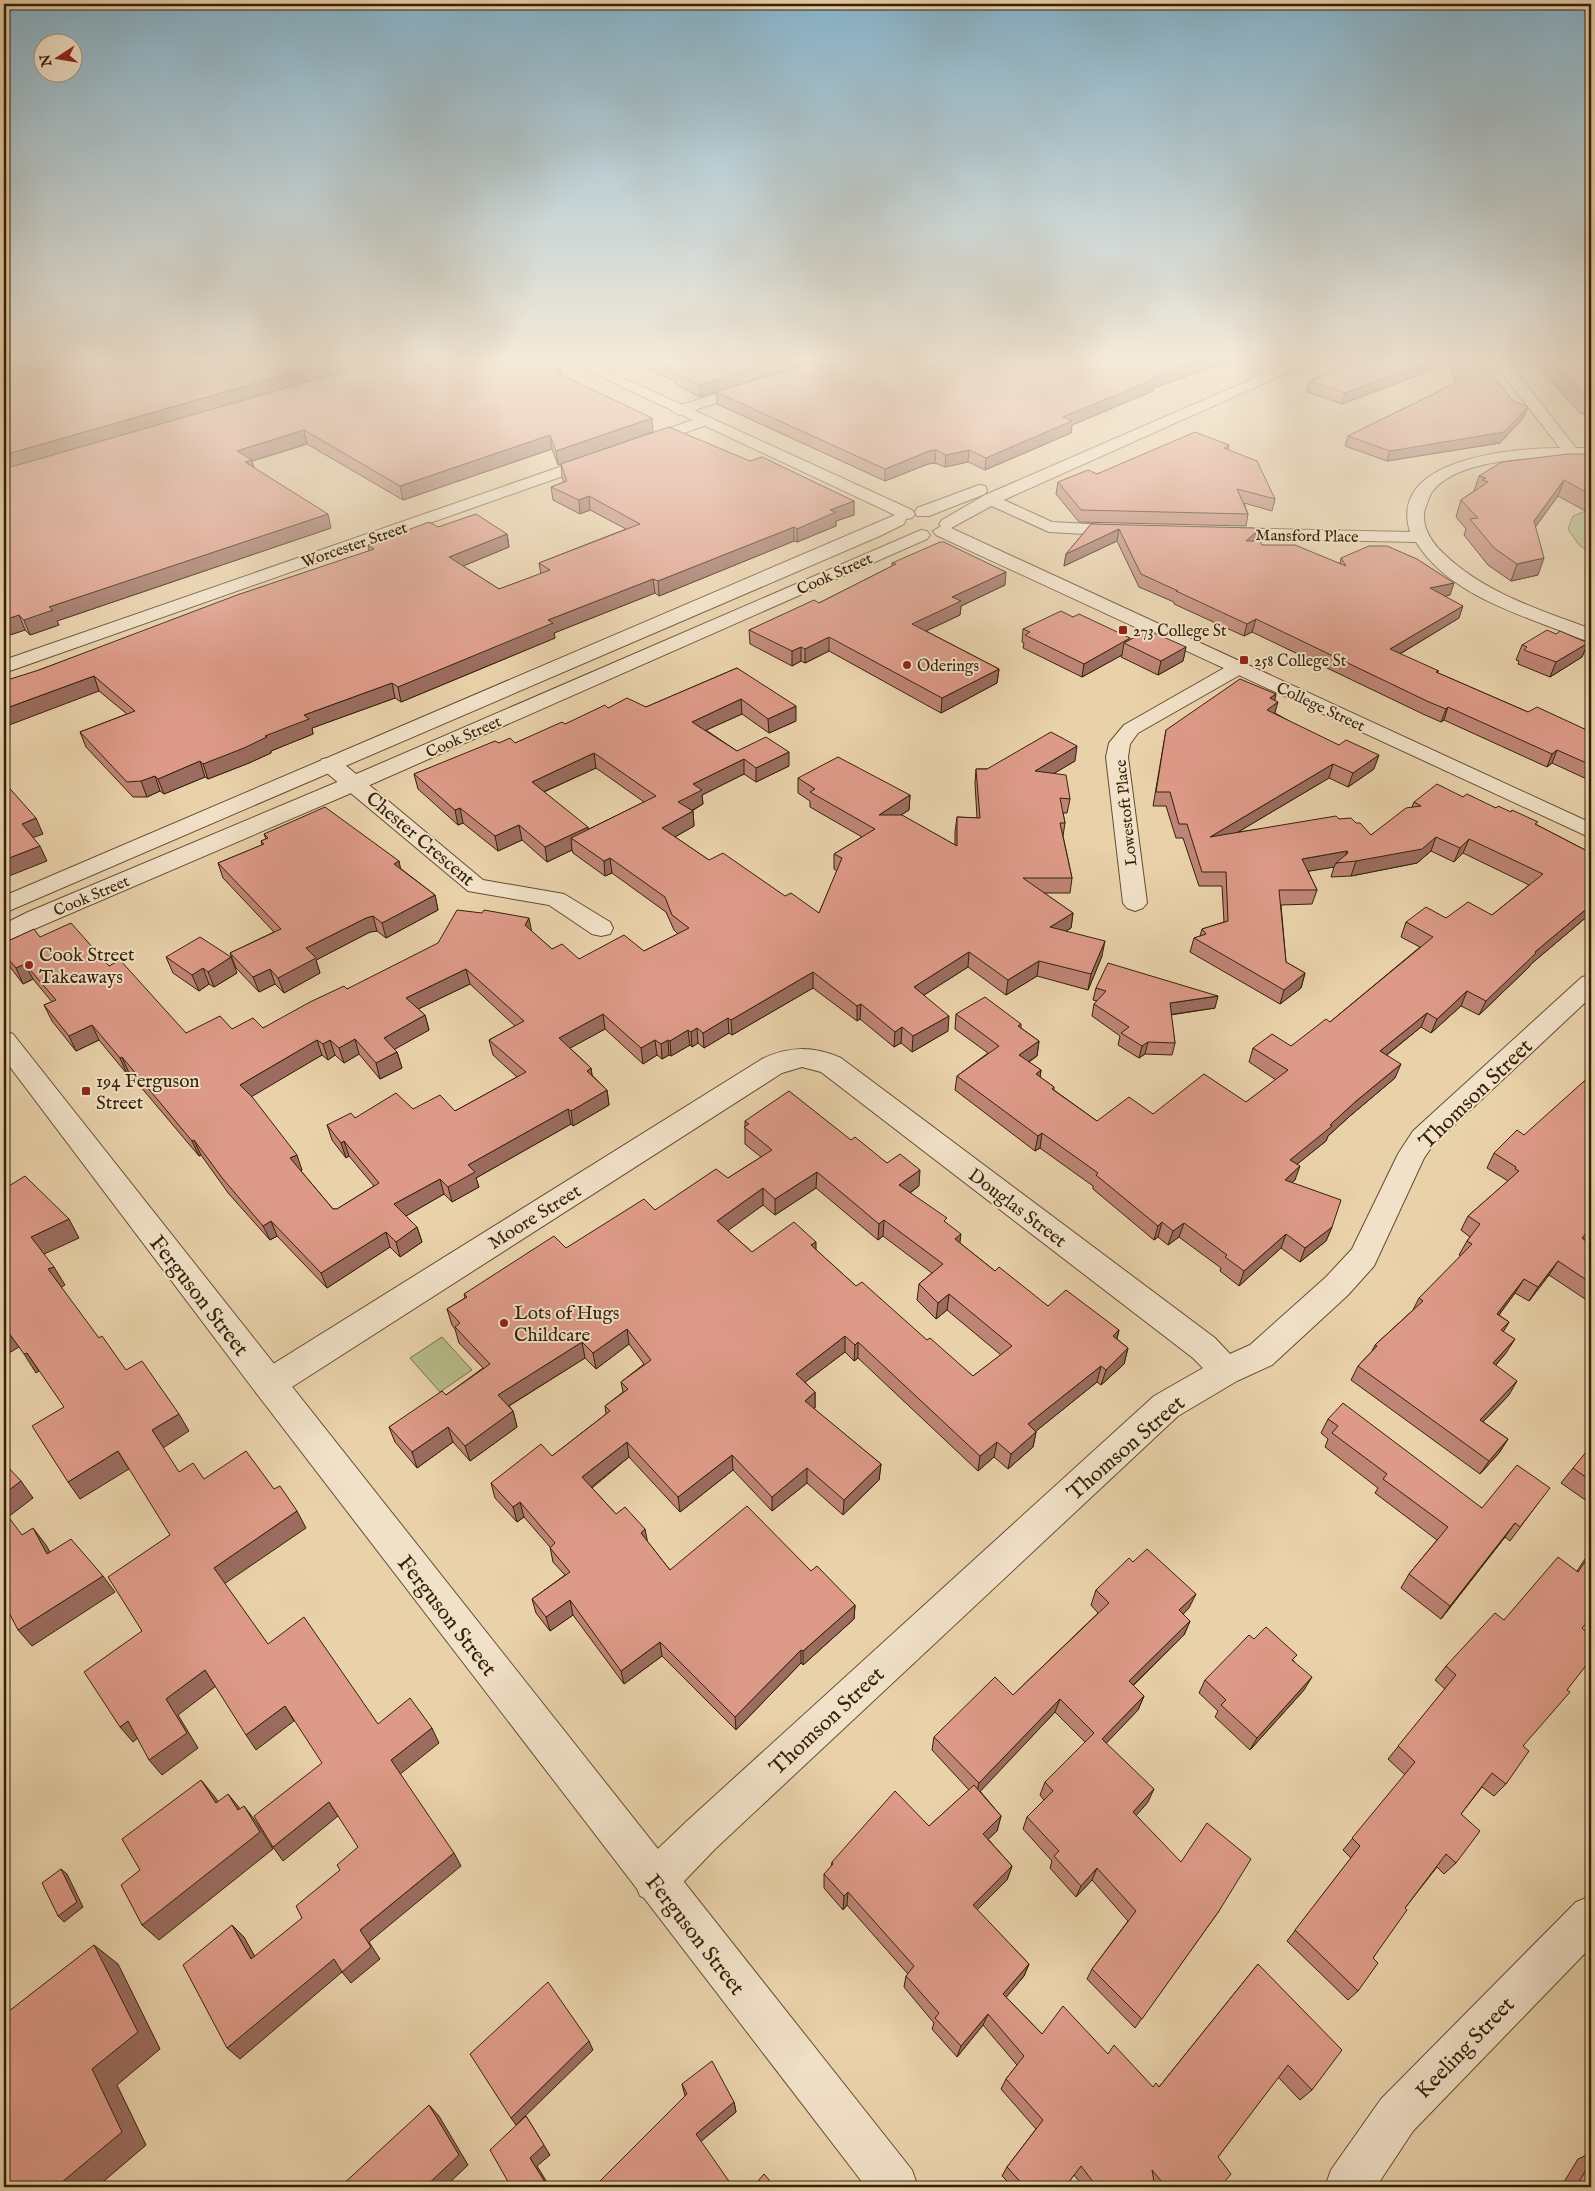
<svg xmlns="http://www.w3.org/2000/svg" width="1595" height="2191" font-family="'IM FELL English',serif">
	<rect width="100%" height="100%" fill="#e9d1aa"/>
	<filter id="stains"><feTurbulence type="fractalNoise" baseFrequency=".004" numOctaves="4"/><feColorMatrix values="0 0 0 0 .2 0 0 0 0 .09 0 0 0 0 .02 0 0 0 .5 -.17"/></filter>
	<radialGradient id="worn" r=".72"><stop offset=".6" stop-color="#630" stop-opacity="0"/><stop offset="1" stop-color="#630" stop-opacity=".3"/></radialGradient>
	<!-- green -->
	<g fill="#b6bc89" stroke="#766f48">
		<path d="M 1591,509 L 1591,553 L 1579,545 L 1568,529 L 1573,516 Z"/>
		<path d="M 442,1337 L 472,1370 L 440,1392 L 410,1358 Z"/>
	</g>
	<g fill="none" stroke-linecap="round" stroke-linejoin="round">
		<defs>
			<g id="minor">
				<path d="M 53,359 L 87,359 L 80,363 L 4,376 L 4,368 Z"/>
				<path d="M 1491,359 L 1506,359 L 1576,448 L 1591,448 L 1591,458 C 1549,457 1460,455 1432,492 C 1429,496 1428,502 1426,506 C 1419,523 1431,542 1443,553 C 1484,593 1540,610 1591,629 L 1591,642 C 1576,638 1562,631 1548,626 C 1500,608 1444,587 1416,542 L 1218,538 L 1212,537 L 1209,533 L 1212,529 L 1218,528 L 1410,532 C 1387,458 1514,448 1560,448 Z"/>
				<path d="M 752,383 L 759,387 L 757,390 L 679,415 L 671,410 L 674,407 Z"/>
				<path d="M 704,416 L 712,421 L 709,424 L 645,447 L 637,442 L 639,439 Z"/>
				<path d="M 597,454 L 605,459 L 603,462 L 4,673 L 4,660 Z"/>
				<path d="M 991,494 L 1052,522 L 1122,526 L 1128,527 L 1131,531 L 1128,535 L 1122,536 L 1049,532 L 985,503 L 983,499 L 985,495 Z"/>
				<path d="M 1238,662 L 1245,664 L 1248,668 L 1245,672 L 1138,733 L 1130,744 L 1128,757 L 1147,903 L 1143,908 L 1135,911 L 1127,908 L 1123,903 L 1106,757 L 1109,743 L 1124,725 L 1231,664 Z"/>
				<path d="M 330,758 L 338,759 L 483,880 L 564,894 L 610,922 L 613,928 L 610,934 L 601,936 L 592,934 L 549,905 L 468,891 L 322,769 L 319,764 L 322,759 Z"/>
				<path d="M 1591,975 L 1591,997 L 1433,1145 L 1424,1158 L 1374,1266 L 1348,1295 L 1272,1365 L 1237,1381 L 1178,1416 L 715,1849 L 670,1896 L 655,1902 L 640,1896 L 634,1881 L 640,1866 L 687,1821 L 1154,1396 L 1203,1368 L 1193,1358 L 821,1072 L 802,1067 L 782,1073 L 281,1394 L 269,1398 L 257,1394 L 253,1384 L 257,1374 L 762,1059 C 789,1046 813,1046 841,1058 L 1215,1338 L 1230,1354 L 1250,1345 L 1326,1277 L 1352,1249 L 1398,1154 L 1413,1131 L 1582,977 Z"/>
				<path d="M 1591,1896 L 1591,1947 L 1413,2131 L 1376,2187 L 1325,2187 L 1331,2170 L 1381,2099 L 1576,1902 Z"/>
			</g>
			<g id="tertiary">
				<path d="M 563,359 L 582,359 L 912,510 L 915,514 L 912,518 L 906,519 L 904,524 L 882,535 L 4,913 L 4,896 L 895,515 Z"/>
				<path d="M 1298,359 L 1318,359 L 997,503 L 951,528 L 1591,823 L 1591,838 L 936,535 L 933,531 L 941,526 L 939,524 L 942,520 L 985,495 Z"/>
				<path d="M 979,485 L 985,486 L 987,490 L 985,494 L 929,516 L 917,516 L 915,512 L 917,508 Z"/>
				<path d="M 921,530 L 927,531 L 930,535 L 927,539 L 363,788 L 4,942 L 4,924 L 28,912 L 347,778 Z"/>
				<path d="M 4,1031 L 13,1034 L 912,2170 L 918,2187 L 866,2187 L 257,1394 L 4,1059 Z"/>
			</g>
		</defs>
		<!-- minor casing -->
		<use href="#minor" stroke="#624e30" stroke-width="2"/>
		<!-- tertiary casing -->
		<use href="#tertiary" stroke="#624e30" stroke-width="2"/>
		<!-- minor -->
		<use href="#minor" fill="#f1e1c8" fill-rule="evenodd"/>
		<!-- tertiary -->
		<use href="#tertiary" fill="#f1e1c8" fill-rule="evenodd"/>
	</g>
	<!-- wall -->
	<g fill="#be8475" stroke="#352208" fill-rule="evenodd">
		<path d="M 629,359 L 1243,359 L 1224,367 L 1218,365 L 1154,388 L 1153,391 L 1072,425 L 1071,433 L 985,470 L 968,462 L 945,467 L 935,463 L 928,464 L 885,481 L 717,404 L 716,392 L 802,366 L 800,365 L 700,397 L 676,385 L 675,381 L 629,361 Z"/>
		<path d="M 1359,359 L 1479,359 L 1524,417 L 1500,443 L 1387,461 L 1345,446 L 1348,436 L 1456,383 L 1448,364 L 1342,404 L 1307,392 L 1309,381 Z"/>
		<path d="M 1531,359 L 1591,359 L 1591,417 L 1580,413 Z"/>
		<path d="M 561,369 L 562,375 L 653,432 L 558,465 L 552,449 L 403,500 L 307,444 L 252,461 L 254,468 L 331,528 L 57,621 L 59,625 L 30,635 L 25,630 L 4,637 L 4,373 Z"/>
		<path d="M 1229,445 L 1228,449 L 1275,499 L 1272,511 L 1244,503 L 1248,514 L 1246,526 L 1079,522 L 1056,494 L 1058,482 Z"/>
		<path d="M 1591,454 L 1591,514 L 1558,496 L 1535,527 L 1538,575 L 1511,581 L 1488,565 L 1464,535 L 1466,529 L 1456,517 L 1461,500 L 1474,491 L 1479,476 Z"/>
		<path d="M 750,461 L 854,501 L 854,515 L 836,521 L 836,526 L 797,542 L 794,541 L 659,596 L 655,593 L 554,633 L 555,638 L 401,702 L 395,698 L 312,728 L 313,734 L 271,751 L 271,753 L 249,763 L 208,779 L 205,777 L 164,794 L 160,791 L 147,797 L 133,797 L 86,747 L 80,732 L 127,714 L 99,691 L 39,670 L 369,551 L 368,545 L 438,527 L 507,534 L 509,547 L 463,566 L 499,589 L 541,574 L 539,563 L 626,529 L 590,510 L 580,514 L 553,500 L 551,487 L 564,482 L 562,478 L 561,464 Z"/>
		<path d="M 1091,524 L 1254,541 L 1262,545 L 1340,564 L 1341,558 L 1450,595 L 1445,596 L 1459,618 L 1400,654 L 1438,673 L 1528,712 L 1591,732 L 1591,781 L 1552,763 L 1547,767 L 1444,720 L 1441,722 L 1425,715 L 1252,632 L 1244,636 L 1174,604 L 1174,602 L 1139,587 L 1117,541 L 1064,566 L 1066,554 Z"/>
		<path d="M 892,563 L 1005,585 L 961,606 L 960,615 L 926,631 L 999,669 L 997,683 L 941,713 L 829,651 L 805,663 L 801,661 L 792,666 L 750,644 L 749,630 L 819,603 L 892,566 Z"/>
		<path d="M 1073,617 L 1130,639 L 1186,647 L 1183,661 L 1158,675 L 1121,657 L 1122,655 L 1082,677 L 1023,648 L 1024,643 L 1022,642 L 1023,629 Z"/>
		<path d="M 1556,634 L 1588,643 L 1582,657 L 1550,677 L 1518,664 L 1519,661 L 1516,660 L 1522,645 Z"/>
		<path d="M 737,668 L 796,721 L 769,733 L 742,714 L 706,730 L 737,751 L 789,766 L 756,782 L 744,774 L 702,795 L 703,804 L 692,811 L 693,811 L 694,826 L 675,837 L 709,860 L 819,913 L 837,871 L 834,869 L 834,854 L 862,837 L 810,807 L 810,801 L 798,793 L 798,778 L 910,795 L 909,810 L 901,815 L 955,845 L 955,832 L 957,817 L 977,818 L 975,783 L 976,769 L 987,769 L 1075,761 L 1054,773 L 1070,799 L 1067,813 L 1063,813 L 1065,823 L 1063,836 L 1072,878 L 1070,893 L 1044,893 L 1073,913 L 1071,928 L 1066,931 L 1102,956 L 1088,990 L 1037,976 L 1006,995 L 968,967 L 924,995 L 948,1031 L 912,1052 L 901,1043 L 894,1047 L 860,1019 L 857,1021 L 813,988 L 732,1035 L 729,1033 L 704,1048 L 698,1043 L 692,1047 L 690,1045 L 671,1056 L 669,1055 L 662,1059 L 657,1055 L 643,1064 L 605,1029 L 570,1048 L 591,1068 L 592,1075 L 607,1090 L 609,1105 L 573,1126 L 571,1124 L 476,1178 L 479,1187 L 452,1202 L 444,1194 L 406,1216 L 417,1227 L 422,1242 L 400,1257 L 390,1247 L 327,1288 L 277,1236 L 270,1240 L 229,1194 L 201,1155 L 199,1156 L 129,1073 L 127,1074 L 99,1040 L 76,1051 L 52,1021 L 44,1005 L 52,1002 L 33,979 L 23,984 L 4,959 L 4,943 L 40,937 L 109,966 L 186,1033 L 232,1029 L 263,1028 L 347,989 L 531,931 L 552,949 L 579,959 L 644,951 L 678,934 L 674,930 L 666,912 L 612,873 L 605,876 L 573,853 L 572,850 L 547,862 L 522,840 L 498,851 L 463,823 L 458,825 L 418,789 L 414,774 L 499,743 L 515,743 L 608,708 L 646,707 ZM 596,768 L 644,802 L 589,829 L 544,792 ZM 470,984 L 515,1026 L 489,1040 L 493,1055 L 517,1077 L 455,1111 L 413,1109 L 355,1118 L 327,1125 L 332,1140 L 346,1158 L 349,1156 L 374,1186 L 337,1209 L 333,1209 L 301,1171 L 302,1170 L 251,1096 L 322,1055 L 328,1060 L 335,1055 L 344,1063 L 359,1054 L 380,1079 L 402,1068 L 397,1052 L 394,1049 L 429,1030 L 425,1015 L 418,1009 Z"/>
		<path d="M 1275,701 L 1275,713 L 1374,769 L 1348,787 L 1329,778 L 1238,832 L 1339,819 L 1356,823 L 1371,835 L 1412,807 L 1414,802 L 1463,797 L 1496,808 L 1537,825 L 1591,853 L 1591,916 L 1589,915 L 1531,964 L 1529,967 L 1479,1015 L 1461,1006 L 1431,1033 L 1421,1027 L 1387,1055 L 1395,1078 L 1350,1116 L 1328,1136 L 1326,1141 L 1297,1164 L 1295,1180 L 1292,1182 L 1332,1227 L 1326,1241 L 1300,1262 L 1281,1248 L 1239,1286 L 1220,1271 L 1221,1268 L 1179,1237 L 1168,1245 L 1158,1237 L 1154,1240 L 1093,1189 L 1093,1186 L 1040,1148 L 1035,1151 L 955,1090 L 957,1076 L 988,1053 L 955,1029 L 956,1014 L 1021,1024 L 1021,1028 L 1039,1041 L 1037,1056 L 1029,1062 L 1041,1070 L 1040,1077 L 1054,1087 L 1054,1090 L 1097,1121 L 1246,1102 L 1276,1080 L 1249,1062 L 1253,1048 L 1291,1046 L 1330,1022 L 1420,947 L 1401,937 L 1406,922 L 1446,918 L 1492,915 L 1529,885 L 1463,853 L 1454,862 L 1431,851 L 1417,863 L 1351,876 L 1331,877 L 1334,867 L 1308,871 L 1317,890 L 1312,904 L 1281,905 L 1286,962 L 1305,973 L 1301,988 L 1280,1004 L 1190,952 L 1194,938 L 1200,936 L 1202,929 L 1224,922 L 1222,886 L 1199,886 L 1183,838 L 1176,838 L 1166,806 L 1153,806 L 1166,730 Z"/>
		<path d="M 264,834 L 399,861 L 400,868 L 435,895 L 438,910 L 386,938 L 377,931 L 370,932 L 316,960 L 320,973 L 284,993 L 275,984 L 259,992 L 236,968 L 230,953 L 274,932 L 223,878 L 218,863 L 262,845 L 261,841 L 266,839 Z"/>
		<path d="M 166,957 L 237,973 L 214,987 L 209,984 L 199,991 L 173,973 Z"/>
		<path d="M 1096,988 L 1215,1008 L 1171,1015 L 1175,1043 L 1172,1055 L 1145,1054 L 1139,1058 L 1118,1045 L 1120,1036 L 1092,1016 L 1094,1004 L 1097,1001 L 1093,1000 Z"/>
		<path d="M 745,1121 L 851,1140 L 887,1163 L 919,1186 L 910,1193 L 946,1223 L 960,1243 L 995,1271 L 1048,1306 L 1119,1330 L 1117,1339 L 1128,1348 L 1124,1364 L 1101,1385 L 1097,1382 L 1036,1431 L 1036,1432 L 1033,1447 L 1008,1469 L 994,1457 L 978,1471 L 858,1358 L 854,1361 L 845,1352 L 805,1382 L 815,1392 L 815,1408 L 814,1409 L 881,1464 L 879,1480 L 843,1515 L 807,1483 L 772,1511 L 733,1470 L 680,1512 L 629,1457 L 592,1488 L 616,1514 L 647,1541 L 670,1570 L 811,1571 L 855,1605 L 854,1619 L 803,1665 L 801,1663 L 736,1730 L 662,1656 L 624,1684 L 573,1615 L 550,1631 L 536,1613 L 532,1599 L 565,1575 L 553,1562 L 550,1547 L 524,1517 L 517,1522 L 495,1498 L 491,1483 L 552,1456 L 606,1414 L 605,1406 L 623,1392 L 621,1382 L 644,1364 L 629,1344 L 596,1369 L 585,1358 L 509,1406 L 513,1411 L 517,1427 L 470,1461 L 453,1442 L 417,1468 L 395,1442 L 389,1427 L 446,1395 L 483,1368 L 459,1343 L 455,1329 L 452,1325 L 447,1309 L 465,1298 L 464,1294 L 728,1178 L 761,1157 L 745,1144 ZM 816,1188 L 878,1240 L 883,1236 L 932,1273 L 919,1284 L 917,1300 L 936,1319 L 947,1310 L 1001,1355 L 973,1376 L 856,1286 L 816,1250 L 752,1252 L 727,1230 L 763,1205 L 775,1215 Z"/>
		<path d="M 1517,1130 L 1584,1240 L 1591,1245 L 1591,1303 L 1549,1275 L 1529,1301 L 1515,1293 L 1499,1315 L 1509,1322 L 1503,1331 L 1506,1353 L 1496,1365 L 1509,1395 L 1483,1422 L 1508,1439 L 1499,1453 L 1480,1474 L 1351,1380 L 1358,1366 L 1372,1351 L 1375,1345 L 1413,1310 L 1419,1298 L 1461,1256 L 1459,1255 L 1467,1241 L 1470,1237 L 1461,1230 L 1468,1216 L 1508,1181 L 1487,1168 L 1494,1153 Z"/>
		<path d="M 1328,1419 L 1482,1508 L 1539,1502 L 1510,1541 L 1505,1537 L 1441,1619 L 1401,1588 L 1409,1574 L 1437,1540 L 1375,1493 L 1378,1488 L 1325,1447 L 1328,1439 L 1321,1433 Z"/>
		<path d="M 1591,1454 L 1591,1504 L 1561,1483 L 1573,1468 Z"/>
		<path d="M 1591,1550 L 1591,1618 L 1582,1628 L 1523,1746 L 1506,1784 L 1494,1796 L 1482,1787 L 1461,1814 L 1456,1863 L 1444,1874 L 1437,1867 L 1405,1908 L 1373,1958 L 1358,1991 L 1348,2000 L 1287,1941 L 1351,1858 L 1343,1850 L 1405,1775 L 1388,1759 L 1445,1689 L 1435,1680 L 1446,1666 L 1504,1620 L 1577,1571 Z"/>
		<path d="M 1133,1562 L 1189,1608 L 1183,1614 L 1190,1621 L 1184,1635 L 1133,1686 L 1144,1696 L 1138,1710 L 1106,1743 L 1148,1802 L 1136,1815 L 1219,1911 L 1135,2028 L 1087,1979 L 1092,1969 L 1128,1921 L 1092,1880 L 1076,1897 L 1050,1868 L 1052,1861 L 1023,1829 L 1027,1817 L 1044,1800 L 1040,1795 L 1045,1782 L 1085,1742 L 1055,1712 L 980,1791 L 1001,1816 L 997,1831 L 988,1839 L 1012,1866 L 1007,1880 L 977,1910 L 1029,1964 L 1024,1976 L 1006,1997 L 1042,2034 L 1108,2054 L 1153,2087 L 1159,2087 L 1258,1964 L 1312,2090 L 1300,2100 L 1278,2077 L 1218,2157 L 1220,2187 L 1084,2187 L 1074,2175 L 1065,2187 L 1013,2187 L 1002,2176 L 1007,2167 L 1036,2129 L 1001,2089 L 1006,2079 L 1017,2065 L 983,2025 L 957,2057 L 932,2029 L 934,2023 L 904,1987 L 906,1976 L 908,1974 L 847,1905 L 843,1910 L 824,1888 L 824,1874 L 831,1867 L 832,1862 L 929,1826 L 969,1790 L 932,1750 L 934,1737 L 1013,1695 L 1098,1613 L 1091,1605 L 1096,1590 Z"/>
		<path d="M 1254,1639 L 1294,1661 L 1304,1690 L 1250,1750 L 1215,1717 L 1218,1711 L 1199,1693 L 1205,1680 Z"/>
		<path d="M 682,2084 L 734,2102 L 736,2112 L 701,2141 L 594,2187 L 685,2096 Z"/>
		<path d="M 1591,2153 L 1591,2187 L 1561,2187 L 1578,2159 Z"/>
	</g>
	<!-- shaded-wall -->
	<g fill="#9b6c5f" stroke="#352208">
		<path d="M 340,359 L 387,359 L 4,471 L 4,455 Z"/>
		<path d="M 782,359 L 800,359 L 800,365 L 700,397 L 700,385 Z"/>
		<path d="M 1204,359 L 1219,359 L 1218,365 L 1154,388 L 1153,391 L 1072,425 L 1071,433 L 985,470 L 986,458 L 1063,417 L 1152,377 Z"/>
		<path d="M 1225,359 L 1243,359 L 1224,367 Z"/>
		<path d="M 1437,359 L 1449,359 L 1448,364 L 1342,404 L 1345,393 Z"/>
		<path d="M 561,369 L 563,382 L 554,371 Z"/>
		<path d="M 1528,407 L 1524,417 L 1500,443 L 1387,461 L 1390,451 Z"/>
		<path d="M 652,418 L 653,432 L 558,465 L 556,451 Z"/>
		<path d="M 304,430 L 307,444 L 252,461 L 255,474 L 249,476 L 237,451 L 246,448 Z"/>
		<path d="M 550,435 L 552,449 L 403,500 L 400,486 Z"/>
		<path d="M 936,450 L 935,463 L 928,464 L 885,481 L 885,469 L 929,451 Z"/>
		<path d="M 969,450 L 968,462 L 945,467 L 946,455 Z"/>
		<path d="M 1564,480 L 1558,496 L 1528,537 L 1534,521 Z"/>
		<path d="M 589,496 L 590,510 L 580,514 L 579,500 Z"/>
		<path d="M 854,501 L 854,515 L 836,521 L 836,526 L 797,542 L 797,529 L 830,510 Z"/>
		<path d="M 328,514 L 331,528 L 57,621 L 59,625 L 30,635 L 24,620 L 49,607 Z"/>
		<path d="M 794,527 L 794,541 L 659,596 L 658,581 Z"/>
		<path d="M 1119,529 L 1117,541 L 1064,566 L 1066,554 Z"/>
		<path d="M 1256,532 L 1253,544 L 1246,541 Z"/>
		<path d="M 507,534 L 509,547 L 451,571 L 449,557 Z"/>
		<path d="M 1544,558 L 1538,575 L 1511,581 L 1517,564 Z"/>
		<path d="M 1006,572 L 1005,585 L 961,606 L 960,615 L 911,638 L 912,624 L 952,597 Z"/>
		<path d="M 653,579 L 655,593 L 554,633 L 555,638 L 401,702 L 398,687 L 548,620 Z"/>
		<path d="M 1454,583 L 1450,595 L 1426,601 L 1430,588 Z"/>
		<path d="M 1463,606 L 1459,618 L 1386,662 L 1390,649 Z"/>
		<path d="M 19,615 L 25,630 L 4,637 L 4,620 Z"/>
		<path d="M 1256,619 L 1252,632 L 1244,636 L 1247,624 Z"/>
		<path d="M 829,637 L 829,651 L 805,663 L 805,649 Z"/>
		<path d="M 1130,638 L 1124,643 L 1122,655 L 1082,677 L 1084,664 Z"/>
		<path d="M 1588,643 L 1582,657 L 1550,677 L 1556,662 Z"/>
		<path d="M 801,647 L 801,661 L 792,666 L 792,651 Z"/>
		<path d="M 1186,647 L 1183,661 L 1158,675 L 1161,661 Z"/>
		<path d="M 999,669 L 997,683 L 941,713 L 942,698 Z"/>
		<path d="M 94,676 L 99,691 L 4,727 L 4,709 Z"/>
		<path d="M 392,683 L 395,698 L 312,728 L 313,734 L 271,751 L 271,753 L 249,763 L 208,779 L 203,764 L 265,736 L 304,715 Z"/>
		<path d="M 1276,694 L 1274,705 L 1278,702 L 1274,716 L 1263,723 L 1270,698 Z"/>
		<path d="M 741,699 L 742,714 L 693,736 L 692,722 Z"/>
		<path d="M 796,706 L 796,721 L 769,733 L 768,719 Z"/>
		<path d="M 1448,707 L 1444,720 L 1441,722 L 1446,709 Z"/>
		<path d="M 1077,746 L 1075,761 L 1033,786 L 1035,771 Z"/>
		<path d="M 1557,750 L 1552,763 L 1547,767 L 1552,754 Z"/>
		<path d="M 789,752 L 789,766 L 756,782 L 756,768 Z"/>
		<path d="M 594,753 L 596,768 L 534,796 L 532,782 Z"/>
		<path d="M 1379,755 L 1374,769 L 1348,787 L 1353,773 Z"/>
		<path d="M 744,759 L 744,774 L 702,795 L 703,804 L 680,817 L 678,802 L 693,784 Z"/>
		<path d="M 200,761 L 205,777 L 164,794 L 158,779 Z"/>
		<path d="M 1333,764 L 1329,778 L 1206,851 L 1210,837 Z"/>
		<path d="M 155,776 L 160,791 L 147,797 L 141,781 Z"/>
		<path d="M 910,795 L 909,810 L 879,829 L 879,815 Z"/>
		<path d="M 460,808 L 463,823 L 458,825 L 455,810 Z"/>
		<path d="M 693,811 L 694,826 L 664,843 L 662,828 Z"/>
		<path d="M 36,818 L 43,834 L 29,839 L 22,824 Z"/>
		<path d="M 519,825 L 522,840 L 498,851 L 495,836 Z"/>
		<path d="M 588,827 L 590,842 L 571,838 L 572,850 L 547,862 L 545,847 Z"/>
		<path d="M 1436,837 L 1431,851 L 1417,863 L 1351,876 L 1356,861 Z"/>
		<path d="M 1469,839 L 1463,853 L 1454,862 L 1460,848 Z"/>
		<path d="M 40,846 L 47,861 L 4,878 L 4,860 Z"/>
		<path d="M 1347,851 L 1343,862 L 1336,863 L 1334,867 L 1298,873 L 1302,859 Z"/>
		<path d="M 610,858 L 612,873 L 605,876 L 604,861 Z"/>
		<path d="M 399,861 L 402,876 L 394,864 Z"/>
		<path d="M 435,895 L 438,910 L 386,938 L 382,923 Z"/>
		<path d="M 1591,905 L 1591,911 L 1589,915 L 1531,964 L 1529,967 L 1479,1015 L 1486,1001 L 1535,952 Z"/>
		<path d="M 1073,913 L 1071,928 L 1047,942 L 1050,927 Z"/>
		<path d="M 373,916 L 377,931 L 370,932 L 316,960 L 320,973 L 284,993 L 278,978 L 306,948 L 366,918 Z"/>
		<path d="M 529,918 L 532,933 L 525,925 Z"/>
		<path d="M 1105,941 L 1102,956 L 1088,990 L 1091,974 Z"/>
		<path d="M 969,952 L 968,967 L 913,1002 L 914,987 Z"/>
		<path d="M 231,957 L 237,973 L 214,987 L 208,972 Z"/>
		<path d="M 1039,961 L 1037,976 L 1006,995 L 1008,980 Z"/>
		<path d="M 25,964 L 33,979 L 23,984 L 16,968 Z"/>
		<path d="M 203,968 L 209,984 L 199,991 L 192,975 Z"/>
		<path d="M 270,969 L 275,984 L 259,992 L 253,977 Z"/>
		<path d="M 466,969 L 470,984 L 410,1013 L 406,998 Z"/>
		<path d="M 813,972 L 813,988 L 732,1035 L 731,1020 Z"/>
		<path d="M 1305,973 L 1301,988 L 1280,1004 L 1284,990 Z"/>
		<path d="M 1467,991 L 1461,1006 L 1431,1033 L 1437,1019 Z"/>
		<path d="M 1218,996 L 1215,1008 L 1167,1015 L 1170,1003 Z"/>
		<path d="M 861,1004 L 860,1019 L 857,1021 L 857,1006 Z"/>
		<path d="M 1427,1013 L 1421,1027 L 1374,1065 L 1380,1051 Z"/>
		<path d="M 603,1014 L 605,1029 L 561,1053 L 559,1038 Z"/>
		<path d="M 425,1015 L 429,1030 L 388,1053 L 384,1038 Z"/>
		<path d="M 949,1016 L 948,1031 L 912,1052 L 913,1036 Z"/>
		<path d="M 728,1018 L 729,1033 L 704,1048 L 703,1033 Z"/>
		<path d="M 92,1025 L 99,1040 L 76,1051 L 69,1036 Z"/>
		<path d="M 902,1027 L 901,1043 L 894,1047 L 895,1032 Z"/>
		<path d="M 697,1028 L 698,1043 L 692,1047 L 691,1032 Z"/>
		<path d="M 688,1030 L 690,1045 L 671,1056 L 670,1041 Z"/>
		<path d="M 355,1039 L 359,1054 L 344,1063 L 339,1048 Z"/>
		<path d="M 317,1040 L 322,1055 L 246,1100 L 240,1085 Z"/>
		<path d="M 330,1040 L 335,1055 L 328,1060 L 323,1044 Z"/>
		<path d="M 655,1040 L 657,1055 L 643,1064 L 641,1048 Z"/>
		<path d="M 668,1040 L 669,1055 L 662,1059 L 661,1044 Z"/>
		<path d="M 1039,1041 L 1037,1056 L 1017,1069 L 1019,1055 Z"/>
		<path d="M 1148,1042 L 1145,1054 L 1139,1058 L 1142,1046 Z"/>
		<path d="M 397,1052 L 402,1068 L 380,1079 L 376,1063 Z"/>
		<path d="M 122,1057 L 129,1073 L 127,1074 L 120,1058 Z"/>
		<path d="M 1401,1064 L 1395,1078 L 1350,1116 L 1328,1136 L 1326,1141 L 1285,1174 L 1290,1160 L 1355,1102 Z"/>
		<path d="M 591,1068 L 593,1084 L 587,1071 Z"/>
		<path d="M 1041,1070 L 1039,1085 L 1036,1074 Z"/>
		<path d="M 607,1090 L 609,1105 L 573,1126 L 571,1111 Z"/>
		<path d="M 568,1109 L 571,1124 L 476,1178 L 479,1187 L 452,1202 L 448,1187 L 468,1165 Z"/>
		<path d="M 1042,1133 L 1040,1148 L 1035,1151 L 1038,1136 Z"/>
		<path d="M 194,1140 L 201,1155 L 199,1156 L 192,1141 Z"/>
		<path d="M 344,1141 L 349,1156 L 346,1158 L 341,1143 Z"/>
		<path d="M 297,1155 L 302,1170 L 296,1174 L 290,1158 Z"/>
		<path d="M 1300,1166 L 1295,1180 L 1279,1194 L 1285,1180 Z"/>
		<path d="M 920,1170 L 919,1186 L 898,1201 L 899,1185 Z"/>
		<path d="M 817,1172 L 816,1188 L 775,1215 L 775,1199 Z"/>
		<path d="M 440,1179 L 444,1194 L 399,1220 L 394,1204 Z"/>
		<path d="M 763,1188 L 763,1205 L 718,1238 L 717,1221 Z"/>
		<path d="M 69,1219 L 79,1238 L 42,1255 L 31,1237 Z"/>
		<path d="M 884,1220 L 883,1236 L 878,1240 L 879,1224 Z"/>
		<path d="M 271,1221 L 277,1236 L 270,1240 L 263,1226 Z"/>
		<path d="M 1162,1222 L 1158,1237 L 1154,1240 L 1158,1226 Z"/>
		<path d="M 1184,1223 L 1179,1237 L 1168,1245 L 1173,1231 Z"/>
		<path d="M 417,1227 L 422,1242 L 400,1257 L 396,1242 Z"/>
		<path d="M 1332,1227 L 1326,1241 L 1300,1262 L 1305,1248 Z"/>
		<path d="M 1591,1228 L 1591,1232 L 1573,1253 L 1582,1238 Z"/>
		<path d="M 386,1232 L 390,1247 L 327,1288 L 321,1273 Z"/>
		<path d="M 961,1234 L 959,1250 L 955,1239 Z"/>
		<path d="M 1286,1234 L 1281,1248 L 1239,1286 L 1244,1271 Z"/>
		<path d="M 816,1242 L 816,1258 L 811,1245 Z"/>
		<path d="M 1558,1261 L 1549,1275 L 1529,1301 L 1538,1287 Z"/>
		<path d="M 54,1267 L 65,1285 L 60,1288 L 48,1269 Z"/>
		<path d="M 1524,1279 L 1515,1293 L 1489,1328 L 1497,1314 Z"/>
		<path d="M 949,1294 L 947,1310 L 936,1319 L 938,1303 Z"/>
		<path d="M 1509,1322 L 1501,1336 L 1501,1330 Z"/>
		<path d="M 6,1329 L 19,1347 L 4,1356 L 4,1330 Z"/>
		<path d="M 627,1329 L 629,1344 L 596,1369 L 593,1353 Z"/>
		<path d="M 1119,1330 L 1115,1345 L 1113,1336 Z"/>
		<path d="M 845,1336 L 845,1352 L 796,1389 L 796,1374 Z"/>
		<path d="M 1515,1339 L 1506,1353 L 1485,1377 L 1493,1363 Z"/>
		<path d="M 582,1342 L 585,1358 L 502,1410 L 498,1395 Z"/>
		<path d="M 858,1342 L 858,1358 L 854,1361 L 855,1345 Z"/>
		<path d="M 1128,1348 L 1124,1364 L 1101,1385 L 1106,1370 Z"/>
		<path d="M 27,1353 L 39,1371 L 36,1373 L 24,1354 Z"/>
		<path d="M 1101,1366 L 1097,1382 L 1025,1440 L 1028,1424 Z"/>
		<path d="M 1517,1381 L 1509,1395 L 1472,1433 L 1480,1420 Z"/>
		<path d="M 815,1392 L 815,1408 L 804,1416 L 805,1401 Z"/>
		<path d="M 513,1411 L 517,1427 L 470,1461 L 465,1446 Z"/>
		<path d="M 179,1414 L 189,1431 L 163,1448 L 152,1430 Z"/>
		<path d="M 448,1427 L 453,1442 L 417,1468 L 412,1452 Z"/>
		<path d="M 1036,1432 L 1033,1447 L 1008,1469 L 1011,1454 Z"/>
		<path d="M 1508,1439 L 1499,1453 L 1480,1474 L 1489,1461 Z"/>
		<path d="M 627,1442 L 629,1457 L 585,1492 L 582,1477 Z"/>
		<path d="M 997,1442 L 994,1457 L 978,1471 L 980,1456 Z"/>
		<path d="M 118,1451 L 129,1469 L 80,1499 L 68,1482 Z"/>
		<path d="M 732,1455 L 733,1470 L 680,1512 L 678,1497 Z"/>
		<path d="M 881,1464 L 879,1480 L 843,1515 L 844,1500 Z"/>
		<path d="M 807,1468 L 807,1483 L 772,1511 L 772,1497 Z"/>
		<path d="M 21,1481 L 33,1498 L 8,1517 L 4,1511 L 4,1494 Z"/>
		<path d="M 520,1502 L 524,1517 L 517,1522 L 513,1507 Z"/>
		<path d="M 297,1511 L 306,1528 L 224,1584 L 214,1568 Z"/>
		<path d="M 1515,1523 L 1505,1537 L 1441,1619 L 1450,1606 Z"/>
		<path d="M 33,1528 L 46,1545 L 60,1570 L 47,1554 Z"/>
		<path d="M 645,1529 L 648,1544 L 641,1533 Z"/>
		<path d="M 103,1576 L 115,1592 L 32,1646 L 18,1630 Z"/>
		<path d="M 1196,1594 L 1189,1608 L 1173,1625 L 1179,1610 Z"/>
		<path d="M 570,1600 L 573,1615 L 550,1631 L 546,1617 Z"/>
		<path d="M 855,1605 L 854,1619 L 803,1665 L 803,1651 Z"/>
		<path d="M 1190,1621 L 1184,1635 L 1123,1695 L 1129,1681 Z"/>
		<path d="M 660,1642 L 662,1656 L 624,1684 L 621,1671 Z"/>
		<path d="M 801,1650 L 801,1663 L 736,1730 L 735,1717 Z"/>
		<path d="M 205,1670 L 216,1686 L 178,1715 L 198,1748 L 162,1775 L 149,1760 L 166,1699 Z"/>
		<path d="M 1312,1677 L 1304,1690 L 1250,1750 L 1257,1738 Z"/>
		<path d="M 1144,1696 L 1138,1710 L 1097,1753 L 1102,1739 Z"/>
		<path d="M 1060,1699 L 1055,1712 L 976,1796 L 979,1783 Z"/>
		<path d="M 285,1706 L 294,1721 L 256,1750 L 246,1735 Z"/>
		<path d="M 128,1721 L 140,1736 L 133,1742 L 120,1727 Z"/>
		<path d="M 432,1728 L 439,1743 L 399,1775 L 391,1760 Z"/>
		<path d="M 201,1780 L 215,1797 L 230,1820 L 216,1803 Z"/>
		<path d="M 1154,1789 L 1148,1802 L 1128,1825 L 1133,1812 Z"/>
		<path d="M 228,1794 L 242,1811 L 238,1810 Z"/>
		<path d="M 329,1802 L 338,1816 L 283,1861 L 273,1847 Z"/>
		<path d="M 244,1806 L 257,1823 L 273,1849 L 159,1940 L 142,1925 Z"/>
		<path d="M 1001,1816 L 997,1831 L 979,1848 L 983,1834 Z"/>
		<path d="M 454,1853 L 461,1866 L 369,1942 L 380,1959 L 351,1983 L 342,1972 L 240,2059 L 227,2048 L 360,1930 Z"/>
		<path d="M 1012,1866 L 1007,1880 L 969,1918 L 973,1905 Z"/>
		<path d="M 1097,1868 L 1092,1880 L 1076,1897 L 1081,1886 Z"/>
		<path d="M 61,1869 L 67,1874 L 83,1907 L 64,1922 L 58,1916 Z"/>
		<path d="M 848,1892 L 847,1905 L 843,1910 L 844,1896 Z"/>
		<path d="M 232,1925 L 244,1937 L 263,1971 L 251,1959 Z"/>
		<path d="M 94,1945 L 118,1964 L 160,2049 L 117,2085 L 146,2145 L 97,2187 L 56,2187 L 92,2069 Z"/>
		<path d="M 1029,1964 L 1024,1976 L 999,2006 L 1003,1994 Z"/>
		<path d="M 988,2014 L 983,2025 L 957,2057 L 961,2046 Z"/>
		<path d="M 589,2041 L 593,2050 L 516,2125 L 511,2118 Z"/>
		<path d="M 734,2102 L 736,2112 L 699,2143 L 696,2134 Z"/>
		<path d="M 429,2105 L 439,2116 L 468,2165 L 445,2187 L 425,2187 Z"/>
		<path d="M 526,2116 L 550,2155 L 537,2166 L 550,2187 L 548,2187 L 530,2158 Z"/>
	</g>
	<!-- building -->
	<g fill="#dd9a88" stroke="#352208" fill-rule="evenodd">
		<path d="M 57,359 L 340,359 L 4,455 L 4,373 L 17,369 L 16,366 Z"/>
		<path d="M 387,359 L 540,359 L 561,369 L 554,371 L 652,418 L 556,451 L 550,435 L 400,486 L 304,430 L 246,448 L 237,451 L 252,460 L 245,462 L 328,514 L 49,607 L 53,610 L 24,620 L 19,615 L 4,620 L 4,469 Z"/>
		<path d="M 651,359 L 782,359 L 700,385 L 675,373 L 679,372 Z"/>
		<path d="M 809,359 L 1204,359 L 1152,377 L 1155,379 L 1063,417 L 1072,421 L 986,458 L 969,450 L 946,455 L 936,450 L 929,451 L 885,469 L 716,392 L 807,364 L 810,360 Z"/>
		<path d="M 1359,359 L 1437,359 L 1345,393 L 1309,381 Z"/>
		<path d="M 1453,359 L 1479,359 L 1513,401 L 1528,407 L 1504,432 L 1390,451 L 1348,436 L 1462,380 Z"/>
		<path d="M 1550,359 L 1591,359 L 1591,400 L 1586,398 Z"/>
		<path d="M 669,427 L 750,461 L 762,457 L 854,501 L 830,510 L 836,512 L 797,529 L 794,527 L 658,581 L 653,579 L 548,620 L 553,623 L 398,687 L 392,683 L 304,715 L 309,719 L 265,736 L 267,737 L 244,748 L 203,764 L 200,761 L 158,779 L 155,776 L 141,781 L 127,782 L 80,732 L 135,711 L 94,676 L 4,709 L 4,681 L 39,670 L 237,595 L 374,549 L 368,545 L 429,522 L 438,527 L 476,514 L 507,534 L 449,557 L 499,589 L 550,570 L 539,563 L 640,524 L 589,496 L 579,500 L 551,487 L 567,481 L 561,464 Z"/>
		<path d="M 1195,432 L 1229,445 L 1224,448 L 1257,461 L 1275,499 L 1237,489 L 1248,514 L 1081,510 L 1058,482 L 1088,470 L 1097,474 Z"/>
		<path d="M 1568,454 L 1591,454 L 1591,495 L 1564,480 L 1534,521 L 1544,558 L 1517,564 L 1494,548 L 1470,519 L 1478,518 L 1461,500 L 1488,482 L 1482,480 L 1486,478 L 1479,476 L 1502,462 Z"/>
		<path d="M 1091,524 L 1254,528 L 1256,532 L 1246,541 L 1260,541 L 1262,545 L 1295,545 L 1346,566 L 1341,558 L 1369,546 L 1387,546 L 1417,559 L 1454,583 L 1430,588 L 1463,606 L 1390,649 L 1439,671 L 1436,672 L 1528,712 L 1537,707 L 1591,732 L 1591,765 L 1557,750 L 1552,754 L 1448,707 L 1446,709 L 1429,702 L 1256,619 L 1247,624 L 1176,591 L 1178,591 L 1141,574 L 1119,529 L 1066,554 Z"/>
		<path d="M 940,542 L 944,542 L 1006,572 L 952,597 L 961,601 L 912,624 L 999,669 L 942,698 L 829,637 L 805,649 L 801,647 L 792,651 L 749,630 L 814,600 L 819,603 L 896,564 L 892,563 Z"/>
		<path d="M 1061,611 L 1073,617 L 1079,614 L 1130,638 L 1084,664 L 1025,635 L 1030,632 L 1023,629 Z"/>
		<path d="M 1148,630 L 1186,647 L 1161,661 L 1124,643 Z"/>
		<path d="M 1547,630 L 1556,634 L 1560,631 L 1588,643 L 1556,662 L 1524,650 L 1527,647 L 1522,645 Z"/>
		<path d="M 737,668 L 796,706 L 768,719 L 741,699 L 692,722 L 737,751 L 766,737 L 789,752 L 756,768 L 744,759 L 693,784 L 702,790 L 678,802 L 693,811 L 662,828 L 709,860 L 723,853 L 785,896 L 791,893 L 819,913 L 842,858 L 834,854 L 875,829 L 810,792 L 815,789 L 798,778 L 838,757 L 910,795 L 879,815 L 902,815 L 957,846 L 957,817 L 980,818 L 976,769 L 987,769 L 1051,732 L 1077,746 L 1035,771 L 1066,775 L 1070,799 L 1060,798 L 1065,823 L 1060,823 L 1072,878 L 1023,878 L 1073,913 L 1050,927 L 1105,941 L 1091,974 L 1039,961 L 1008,980 L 969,952 L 914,987 L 949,1016 L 913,1036 L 902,1027 L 895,1032 L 861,1004 L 857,1006 L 813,972 L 731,1020 L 728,1018 L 703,1033 L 697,1028 L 691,1032 L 688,1030 L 670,1041 L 668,1040 L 661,1044 L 655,1040 L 641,1048 L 603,1014 L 559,1038 L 591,1068 L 587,1071 L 607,1090 L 571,1111 L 568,1109 L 468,1165 L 475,1172 L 448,1187 L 440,1179 L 394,1204 L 417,1227 L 396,1242 L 386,1232 L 321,1273 L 271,1221 L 263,1226 L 223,1179 L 194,1140 L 192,1141 L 122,1057 L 120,1058 L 92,1025 L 69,1036 L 44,1005 L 56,1000 L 25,964 L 16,968 L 4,954 L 4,943 L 34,929 L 40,937 L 71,923 L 109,966 L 120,960 L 186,1033 L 220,1016 L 232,1029 L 253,1018 L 263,1028 L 310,1002 L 344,986 L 347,989 L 438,943 L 457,910 L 482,913 L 484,910 L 529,918 L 525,925 L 552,949 L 562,944 L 579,959 L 624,935 L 644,951 L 689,928 L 672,915 L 665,897 L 610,858 L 604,861 L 571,838 L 656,796 L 594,753 L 532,782 L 588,827 L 545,847 L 519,825 L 495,836 L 460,808 L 455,810 L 414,774 L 495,741 L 499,743 L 510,738 L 515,743 L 562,722 L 565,724 L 605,705 L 608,708 L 627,698 L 646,707 ZM 466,969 L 524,1021 L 489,1040 L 526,1072 L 455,1111 L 440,1095 L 413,1109 L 396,1093 L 355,1118 L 351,1113 L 327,1125 L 341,1143 L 344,1141 L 379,1183 L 337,1209 L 333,1209 L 290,1158 L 297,1155 L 253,1098 L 240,1085 L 317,1040 L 323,1044 L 330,1040 L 339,1048 L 355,1039 L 376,1063 L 397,1052 L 384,1038 L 425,1015 L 406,998 Z"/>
		<path d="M 1240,679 L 1276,694 L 1270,698 L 1278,702 L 1267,710 L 1339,745 L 1346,740 L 1379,755 L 1353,773 L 1333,764 L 1210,837 L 1336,816 L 1339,819 L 1351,818 L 1356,823 L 1360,823 L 1371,835 L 1406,808 L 1421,806 L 1414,802 L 1437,784 L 1463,797 L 1467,794 L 1496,808 L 1498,806 L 1511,812 L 1512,810 L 1538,822 L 1535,824 L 1591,853 L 1591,905 L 1535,952 L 1536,953 L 1486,1001 L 1467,991 L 1437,1019 L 1427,1013 L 1380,1051 L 1401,1064 L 1355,1102 L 1330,1125 L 1332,1126 L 1290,1160 L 1300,1166 L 1285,1180 L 1341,1200 L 1332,1227 L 1305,1248 L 1286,1234 L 1244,1271 L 1225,1257 L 1227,1255 L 1184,1223 L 1173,1231 L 1162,1222 L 1158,1226 L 1096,1175 L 1098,1173 L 1042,1133 L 1038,1136 L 957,1076 L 999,1046 L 956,1014 L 985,997 L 1021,1024 L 1018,1026 L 1039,1041 L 1019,1055 L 1041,1070 L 1036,1074 L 1054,1087 L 1052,1089 L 1097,1121 L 1129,1097 L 1153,1114 L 1204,1074 L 1246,1102 L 1288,1070 L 1253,1048 L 1272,1034 L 1291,1046 L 1326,1019 L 1330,1022 L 1433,937 L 1406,922 L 1426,907 L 1446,918 L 1468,902 L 1492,915 L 1543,874 L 1469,839 L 1460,848 L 1436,837 L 1422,849 L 1356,861 L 1336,863 L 1348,853 L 1347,851 L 1302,859 L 1317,890 L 1279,890 L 1286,962 L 1305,973 L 1284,990 L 1194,938 L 1206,934 L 1202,929 L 1228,921 L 1226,872 L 1202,872 L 1187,824 L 1179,824 L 1170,792 L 1156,792 L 1166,730 Z"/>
		<path d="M 4,782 L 36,818 L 22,824 L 40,846 L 4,860 Z"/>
		<path d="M 325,807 L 399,861 L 394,864 L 435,895 L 382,923 L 373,916 L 366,918 L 306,948 L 316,958 L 278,978 L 270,969 L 253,977 L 230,953 L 281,929 L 218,863 L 264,844 L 261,841 L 268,838 L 264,834 Z"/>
		<path d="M 200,937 L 231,957 L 208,972 L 203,968 L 192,975 L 166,957 Z"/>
		<path d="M 1108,963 L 1218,996 L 1170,1003 L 1175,1043 L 1148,1042 L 1142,1046 L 1121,1033 L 1129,1027 L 1094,1004 L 1106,991 L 1096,988 Z"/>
		<path d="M 1591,1075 L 1591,1228 L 1582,1238 L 1591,1245 L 1591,1283 L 1558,1261 L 1538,1287 L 1524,1279 L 1497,1314 L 1509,1322 L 1501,1330 L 1515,1339 L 1493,1363 L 1517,1381 L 1480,1420 L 1508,1439 L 1489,1461 L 1358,1366 L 1377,1346 L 1375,1345 L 1423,1301 L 1419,1298 L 1472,1244 L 1467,1241 L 1480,1224 L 1468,1216 L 1519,1171 L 1515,1169 L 1516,1167 L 1494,1153 L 1517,1130 L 1524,1135 Z"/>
		<path d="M 789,1091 L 851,1140 L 855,1137 L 887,1163 L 900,1154 L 920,1170 L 899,1185 L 947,1218 L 944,1221 L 961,1234 L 955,1239 L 995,1271 L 999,1267 L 1048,1306 L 1066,1290 L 1119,1330 L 1113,1336 L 1128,1348 L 1106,1370 L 1101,1366 L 1028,1424 L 1036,1432 L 1011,1454 L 997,1442 L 980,1456 L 858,1342 L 855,1345 L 845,1336 L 796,1374 L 815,1392 L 805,1401 L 881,1464 L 844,1500 L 807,1468 L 772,1497 L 732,1455 L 678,1497 L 627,1442 L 582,1477 L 616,1514 L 625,1507 L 645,1529 L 641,1533 L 670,1570 L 747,1506 L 811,1571 L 817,1566 L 855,1605 L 803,1651 L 801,1650 L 735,1717 L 660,1642 L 621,1671 L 570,1600 L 546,1617 L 532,1599 L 570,1572 L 550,1548 L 555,1543 L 520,1502 L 513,1507 L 491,1483 L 541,1444 L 552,1456 L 610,1411 L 605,1406 L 628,1389 L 621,1382 L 651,1360 L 627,1329 L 593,1353 L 582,1342 L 498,1395 L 513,1411 L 465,1446 L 448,1427 L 412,1452 L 389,1427 L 442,1391 L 446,1395 L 490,1364 L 455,1327 L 460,1323 L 447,1309 L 467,1297 L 464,1294 L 554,1236 L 566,1248 L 644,1199 L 655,1210 L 716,1169 L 728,1178 L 772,1150 L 744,1127 L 749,1124 L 745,1121 ZM 817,1172 L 879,1224 L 884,1220 L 943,1264 L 919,1284 L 938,1303 L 949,1294 L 1012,1346 L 973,1376 L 930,1338 L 927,1340 L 862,1282 L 856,1286 L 811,1245 L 816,1242 L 794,1222 L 752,1252 L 717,1221 L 763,1188 L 775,1199 Z"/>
		<path d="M 25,1176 L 69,1219 L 31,1237 L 54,1267 L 48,1269 L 99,1338 L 102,1336 L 126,1370 L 142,1361 L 179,1414 L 152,1430 L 179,1472 L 193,1463 L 204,1479 L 246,1451 L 274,1489 L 280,1486 L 297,1511 L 214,1568 L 268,1644 L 304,1617 L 378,1724 L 410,1698 L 432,1728 L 391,1760 L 454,1853 L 360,1930 L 371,1947 L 342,1972 L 334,1959 L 227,2048 L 183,1965 L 232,1925 L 251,1959 L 302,1918 L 296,1906 L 340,1870 L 337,1865 L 358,1847 L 329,1802 L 273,1847 L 254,1816 L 322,1763 L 285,1706 L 246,1735 L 205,1670 L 166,1699 L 187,1733 L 149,1760 L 128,1721 L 120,1727 L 84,1672 L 142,1631 L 108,1577 L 170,1535 L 118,1451 L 68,1482 L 32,1426 L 64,1407 L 27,1353 L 24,1354 L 6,1329 L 4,1330 L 4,1189 Z"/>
		<path d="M 1343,1403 L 1482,1508 L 1517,1465 L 1550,1488 L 1520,1527 L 1515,1523 L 1450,1606 L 1409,1574 L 1448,1527 L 1383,1479 L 1387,1474 L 1332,1433 L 1338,1426 L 1328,1419 Z"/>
		<path d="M 1587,1451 L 1591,1454 L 1591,1481 L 1573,1468 Z"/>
		<path d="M 5,1464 L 21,1481 L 4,1494 L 4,1465 Z"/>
		<path d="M 4,1511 L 22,1535 L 33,1528 L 47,1554 L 71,1539 L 103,1576 L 18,1630 L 4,1603 Z"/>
		<path d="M 1147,1549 L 1196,1594 L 1179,1610 L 1190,1621 L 1129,1681 L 1144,1696 L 1102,1739 L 1154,1789 L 1133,1812 L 1181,1862 L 1207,1823 L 1251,1859 L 1219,1911 L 1142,2019 L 1092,1969 L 1136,1911 L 1097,1868 L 1081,1886 L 1054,1856 L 1059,1851 L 1027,1817 L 1053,1791 L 1045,1782 L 1094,1733 L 1060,1699 L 979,1783 L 934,1737 L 995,1677 L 1013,1695 L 1109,1603 L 1096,1590 L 1129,1558 L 1133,1562 Z"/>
		<path d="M 1591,1553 L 1591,1618 L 1582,1628 L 1591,1636 L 1591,1659 L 1567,1690 L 1570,1692 L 1523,1746 L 1529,1751 L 1506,1784 L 1492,1773 L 1461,1814 L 1480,1831 L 1456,1863 L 1446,1854 L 1405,1908 L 1407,1910 L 1373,1958 L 1378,1963 L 1358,1991 L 1295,1930 L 1360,1846 L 1352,1838 L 1415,1762 L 1398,1746 L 1456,1675 L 1446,1666 L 1495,1613 L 1504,1620 L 1558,1557 L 1578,1572 Z"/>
		<path d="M 1266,1627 L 1297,1655 L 1292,1660 L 1312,1677 L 1257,1738 L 1221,1705 L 1226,1700 L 1205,1680 L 1249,1635 L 1254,1639 Z"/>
		<path d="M 201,1780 L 216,1803 L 228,1794 L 238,1810 L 244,1806 L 260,1832 L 142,1925 L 121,1885 L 140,1870 L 122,1839 Z"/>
		<path d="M 974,1785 L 1001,1816 L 983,1834 L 1012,1866 L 973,1905 L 1029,1964 L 1003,1994 L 1042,2034 L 1063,2006 L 1108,2054 L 1114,2045 L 1153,2087 L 1156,2083 L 1159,2087 L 1258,1964 L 1342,2050 L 1312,2090 L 1288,2065 L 1218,2157 L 1231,2174 L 1220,2187 L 1166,2187 L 1152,2170 L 1155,2187 L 1097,2187 L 1081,2166 L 1065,2187 L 1025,2187 L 1007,2167 L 1043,2120 L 1006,2079 L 1024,2056 L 988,2014 L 961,2046 L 935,2018 L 939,2013 L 906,1976 L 914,1966 L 848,1892 L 844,1896 L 824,1874 L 833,1864 L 832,1862 L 895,1791 L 929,1826 Z"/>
		<path d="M 61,1869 L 77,1902 L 58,1916 L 42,1883 Z"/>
		<path d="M 94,1945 L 138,2032 L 92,2069 L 122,2132 L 56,2187 L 4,2187 L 4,2015 Z"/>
		<path d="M 548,1982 L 589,2041 L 511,2118 L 470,2054 Z"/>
		<path d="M 712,2061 L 734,2102 L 696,2134 L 733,2187 L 594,2187 L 687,2094 L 682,2084 Z"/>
		<path d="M 429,2105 L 459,2155 L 425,2187 L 340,2187 Z"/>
		<path d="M 526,2116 L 544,2145 L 530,2158 L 548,2187 L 511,2187 L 490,2150 Z"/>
		<path d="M 1591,2161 L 1591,2187 L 1576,2187 Z"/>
		<path d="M 764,2174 L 775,2187 L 753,2187 Z"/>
	</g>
	<!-- sky -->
	<linearGradient id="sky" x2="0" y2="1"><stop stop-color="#87b5ce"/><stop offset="0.54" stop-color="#f5ead9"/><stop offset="1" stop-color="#f5ead9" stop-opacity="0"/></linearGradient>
	<rect width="1595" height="666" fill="url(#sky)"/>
	<!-- markers -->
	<g fill="#8f2418" stroke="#f1e1c8" stroke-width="2">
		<rect x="1118" y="625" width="10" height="10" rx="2.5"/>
		<rect x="1239" y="655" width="10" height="10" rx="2.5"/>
		<circle cx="907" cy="665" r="5"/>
		<circle cx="29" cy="965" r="5"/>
		<rect x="81" y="1086" width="10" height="10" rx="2.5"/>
		<circle cx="504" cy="1323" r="5"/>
	</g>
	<g text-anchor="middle" stroke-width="4" stroke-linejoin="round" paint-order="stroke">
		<!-- far-street labels -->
		<g font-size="16" fill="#352208" stroke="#f1e1c8">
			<text transform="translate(1307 535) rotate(1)" y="6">Mansford Place</text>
			<text transform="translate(354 544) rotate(-19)" y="6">Worcester Street</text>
			<text transform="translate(834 573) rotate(-24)" y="6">Cook Street</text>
			<text transform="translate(1321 706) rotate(25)" y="6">College Street</text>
			<text transform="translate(463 736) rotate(-24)" y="6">Cook Street</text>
			<text transform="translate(1125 813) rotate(-96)" y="6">Lowestoft Place</text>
			<text transform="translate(91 895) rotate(-23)" y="6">Cook Street</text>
		</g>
		<!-- far-poi labels -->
		<g font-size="16" fill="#352208" stroke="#f1e1c8" text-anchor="start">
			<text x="1133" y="636">273 College St</text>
			<text x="1254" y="666">258 College St</text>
			<text x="917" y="671">Oderings</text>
		</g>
		<!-- street labels -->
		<g font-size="19" fill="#352208" stroke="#f1e1c8">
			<text transform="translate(421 838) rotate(40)" y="7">Chester Crescent</text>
			<text transform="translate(1018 1207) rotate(37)" y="7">Douglas Street</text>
			<text transform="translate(534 1216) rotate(-32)" y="7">Moore Street</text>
		</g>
		<!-- poi labels -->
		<g font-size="19" fill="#352208" stroke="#f1e1c8" text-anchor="start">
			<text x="39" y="961">Cook Street<tspan x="39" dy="22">Takeaways</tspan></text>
			<text x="96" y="1087">194 Ferguson<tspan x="96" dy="22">Street</tspan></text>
			<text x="514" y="1319">Lots of Hugs<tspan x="514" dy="22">Childcare</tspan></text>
		</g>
		<!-- near-street labels -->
		<g font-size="22" fill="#352208" stroke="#f1e1c8">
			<text transform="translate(1475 1093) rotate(-44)" y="8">Thomson Street</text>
			<text transform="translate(200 1295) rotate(52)" y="8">Ferguson Street</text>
			<text transform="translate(1125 1447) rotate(-41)" y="8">Thomson Street</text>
			<text transform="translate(448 1615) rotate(52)" y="8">Ferguson Street</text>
			<text transform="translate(826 1720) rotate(-43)" y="8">Thomson Street</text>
			<text transform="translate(696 1934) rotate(52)" y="8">Ferguson Street</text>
			<text transform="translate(1464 2047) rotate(-46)" y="8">Keeling Street</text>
		</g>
	</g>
	<!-- margin -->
	<rect width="1595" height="2191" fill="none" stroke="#e9d1aa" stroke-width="20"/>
	<rect x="5" y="5" width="1585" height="2181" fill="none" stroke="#352208" stroke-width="2.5"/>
	<rect x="10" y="10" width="1575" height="2171" fill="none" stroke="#352208"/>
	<!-- north arrow -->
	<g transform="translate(58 58) rotate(258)"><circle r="24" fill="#f1e1c8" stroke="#a6957b"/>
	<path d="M0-4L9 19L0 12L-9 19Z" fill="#8f2418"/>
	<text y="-8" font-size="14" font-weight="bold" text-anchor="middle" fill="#352208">N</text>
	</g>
	<rect width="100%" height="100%" filter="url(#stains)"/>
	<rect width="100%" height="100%" fill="url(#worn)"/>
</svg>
